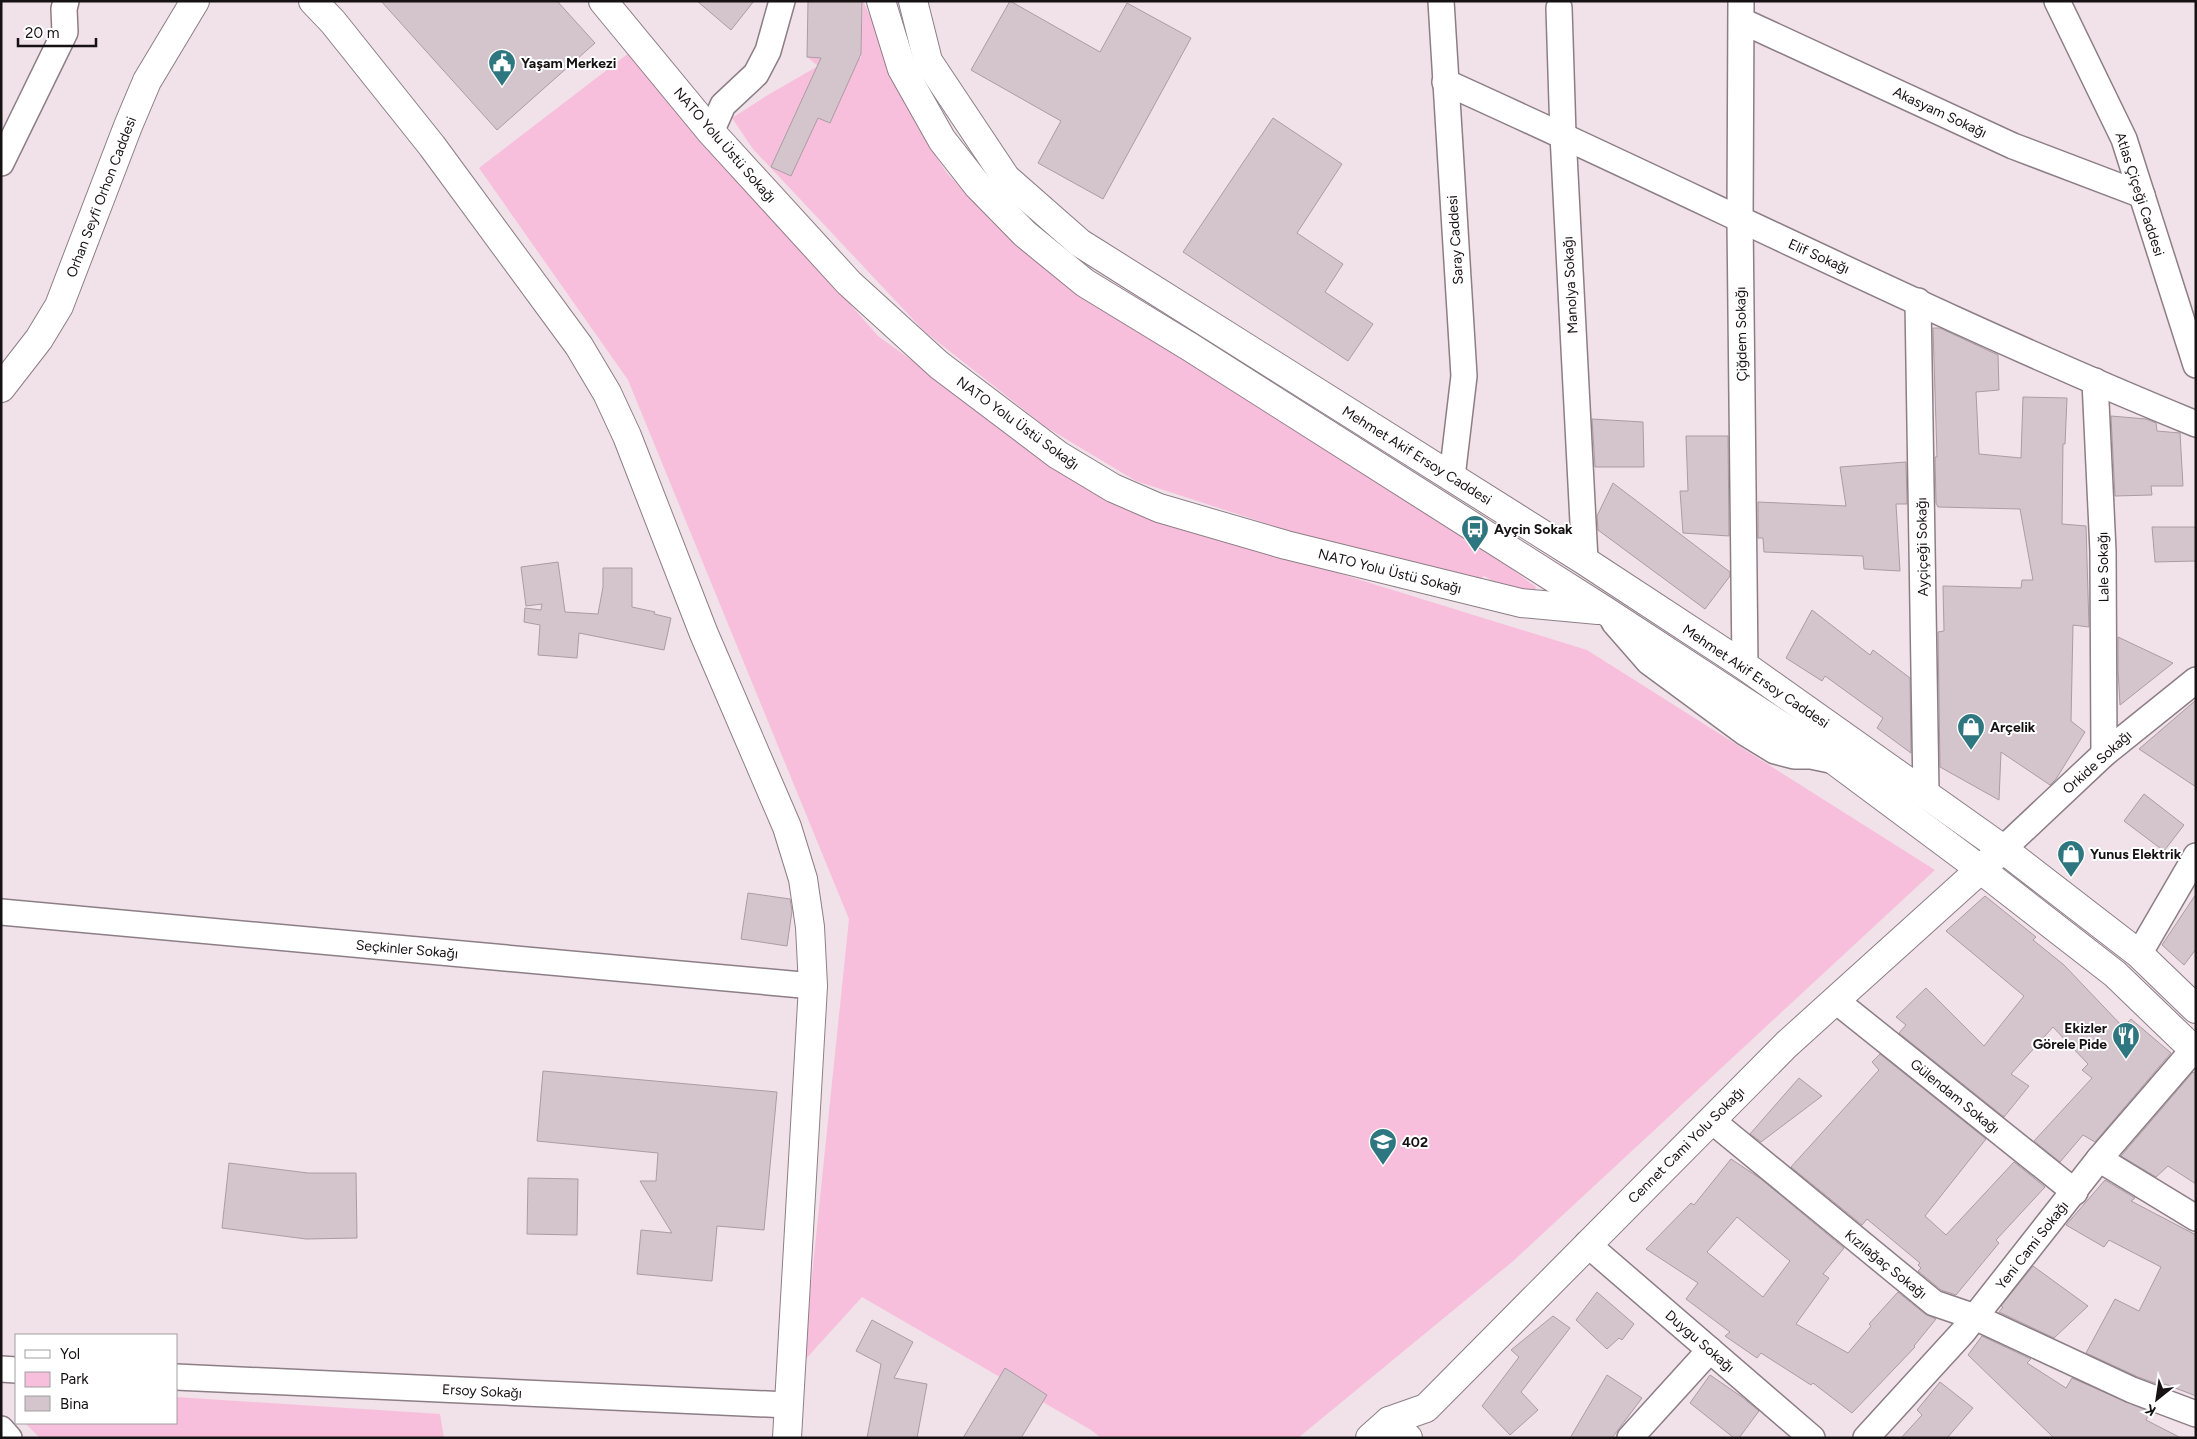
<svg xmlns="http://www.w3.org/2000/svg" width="2197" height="1439" font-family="Figtree,sans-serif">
	<rect width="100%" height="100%" fill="#f1e1e9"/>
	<!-- green -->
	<g fill="#f7bfdc">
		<path d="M 863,1 L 931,149 L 947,173 L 992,222 L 1065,286 L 1242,395 L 1513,570 L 1536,587 L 1534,594 L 1500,585 L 1484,576 L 1477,581 L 1317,540 L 1136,481 L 1046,427 L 924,331 L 753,149 L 732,118 L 768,95 L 818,66 L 807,57 L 861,58 Z"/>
		<path d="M 629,53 L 878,336 L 1108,502 L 1587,650 L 1935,870 L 1512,1262 L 1298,1438 L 1101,1438 L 1091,1430 L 862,1297 L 803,1362 L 849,919 L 628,380 L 479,168 Z"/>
		<path d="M 176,1397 L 440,1414 L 444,1438 L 40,1438 L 25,1423 L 176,1423 Z"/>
	</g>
	<!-- building -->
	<g fill="#d4c4cc" stroke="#ab9ca4" fill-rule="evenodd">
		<path d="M 381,1 L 557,1 L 595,43 L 497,130 Z"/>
		<path d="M 697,1 L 754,1 L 731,30 Z"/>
		<path d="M 808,1 L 862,1 L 861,54 L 830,123 L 818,118 L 791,176 L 771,167 L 821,58 L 807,57 Z"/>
		<path d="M 1010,1 L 1100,52 L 1127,3 L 1191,38 L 1103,199 L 1038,163 L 1061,121 L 971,70 Z"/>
		<path d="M 1273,118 L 1342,164 L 1297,233 L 1343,264 L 1325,292 L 1373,324 L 1348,361 L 1183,252 Z"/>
		<path d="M 1933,328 L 1940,328 L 1998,355 L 1999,390 L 1976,392 L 1979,454 L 2021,458 L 2023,397 L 2067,398 L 2065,444 L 2063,444 L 2062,524 L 2086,526 L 2089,627 L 2073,625 L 2071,721 L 2085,732 L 2056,779 L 2050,785 L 2001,752 L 1999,800 L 1940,767 L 1938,632 L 1944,631 L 1943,586 L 2021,588 L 2022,580 L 2033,580 L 2020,509 L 1938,507 L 1936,503 L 1935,457 L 1937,457 Z"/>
		<path d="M 2111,416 L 2146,419 L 2156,423 L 2157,431 L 2180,433 L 2183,486 L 2151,486 L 2152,495 L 2115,496 Z"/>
		<path d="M 1592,419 L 1643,422 L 1644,467 L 1595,467 Z"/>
		<path d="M 1686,436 L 1728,436 L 1729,536 L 1683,533 L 1680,491 L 1688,491 Z"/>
		<path d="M 1906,462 L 1907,504 L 1896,504 L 1900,571 L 1864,569 L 1863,556 L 1764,552 L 1763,538 L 1758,538 L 1758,502 L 1846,506 L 1840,467 Z"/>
		<path d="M 1613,483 L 1730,572 L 1730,576 L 1705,609 L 1598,530 L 1597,516 Z"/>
		<path d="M 2152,527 L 2196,527 L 2196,561 L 2155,562 Z"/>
		<path d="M 558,562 L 565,612 L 598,614 L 603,587 L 603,568 L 632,568 L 632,607 L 655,612 L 654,614 L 671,618 L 664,650 L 579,633 L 577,658 L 538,655 L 540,625 L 524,622 L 525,608 L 541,610 L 542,604 L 526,606 L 521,567 Z"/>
		<path d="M 1812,610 L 1870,655 L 1873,650 L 1910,678 L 1911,753 L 1877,728 L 1883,718 L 1825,676 L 1822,681 L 1786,658 Z"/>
		<path d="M 2118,637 L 2173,663 L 2120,705 L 2118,670 Z"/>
		<path d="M 2196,700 L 2196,787 L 2139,749 Z"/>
		<path d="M 2144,794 L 2184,825 L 2164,851 L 2124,821 Z"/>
		<path d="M 748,893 L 790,899 L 792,911 L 787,946 L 741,939 Z"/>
		<path d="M 2196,894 L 2196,949 L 2184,965 L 2162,945 Z"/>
		<path d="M 1985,896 L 2036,937 L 2033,940 L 2064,965 L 2123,1027 L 2131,1019 L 2171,1053 L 2095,1142 L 2083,1135 L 2060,1162 L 2034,1141 L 2092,1078 L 2082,1070 L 2088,1064 L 2053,1027 L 2011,1074 L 2029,1086 L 2004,1117 L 1899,1033 L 1906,1025 L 1896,1017 L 1926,988 L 1984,1046 L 2024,996 L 1946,931 Z"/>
		<path d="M 1880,1054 L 1986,1139 L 1925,1216 L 1946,1235 L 2014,1162 L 2045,1187 L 1996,1240 L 1999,1243 L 1956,1295 L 1941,1290 L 1918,1271 L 1921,1268 L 1918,1265 L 1920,1263 L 1867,1219 L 1862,1225 L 1791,1167 L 1879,1070 L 1872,1062 Z"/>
		<path d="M 543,1071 L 777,1092 L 764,1230 L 717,1226 L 712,1281 L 637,1274 L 641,1230 L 672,1233 L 640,1181 L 656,1181 L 658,1153 L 537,1141 Z"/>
		<path d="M 2193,1072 L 2196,1074 L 2196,1184 L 2168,1166 L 2156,1177 L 2121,1156 Z"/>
		<path d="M 1799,1078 L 1822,1096 L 1761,1142 L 1750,1134 Z"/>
		<path d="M 1731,1159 L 1761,1179 L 1844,1248 L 1823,1274 L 1829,1278 L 1796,1324 L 1848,1353 L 1871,1326 L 1869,1324 L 1898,1292 L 1925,1314 L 1936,1319 L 1914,1346 L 1915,1347 L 1852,1413 L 1813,1383 L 1811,1385 L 1761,1353 L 1757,1358 L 1725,1336 L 1730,1332 L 1686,1299 L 1698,1283 L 1646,1249 L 1691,1203 L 1694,1205 ZM 1737,1217 L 1790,1261 L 1763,1297 L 1707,1252 Z"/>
		<path d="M 229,1163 L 308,1173 L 356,1173 L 357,1238 L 306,1239 L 222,1228 Z"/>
		<path d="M 528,1178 L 578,1179 L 577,1235 L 527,1234 Z"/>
		<path d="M 2105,1180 L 2135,1198 L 2131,1201 L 2196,1235 L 2196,1396 L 2165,1384 L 2163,1386 L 2138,1377 L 2086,1353 L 2115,1299 L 2139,1311 L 2161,1267 L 2109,1240 L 2104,1247 L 2066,1225 Z"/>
		<path d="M 2033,1266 L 2088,1306 L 2054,1338 L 1999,1312 L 2003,1307 L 2001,1306 Z"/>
		<path d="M 1597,1292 L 1634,1324 L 1622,1340 L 1619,1338 L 1607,1349 L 1576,1320 Z"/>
		<path d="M 1553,1316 L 1570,1328 L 1521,1392 L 1538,1410 L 1510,1435 L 1482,1406 L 1519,1357 L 1511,1350 Z"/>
		<path d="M 872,1320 L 913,1342 L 894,1378 L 927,1384 L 917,1438 L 867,1438 L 881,1364 L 856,1351 Z"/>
		<path d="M 1982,1336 L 2031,1359 L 2027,1363 L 2066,1388 L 2072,1378 L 2150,1412 L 2146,1420 L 2181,1438 L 2054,1438 L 1968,1355 Z"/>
		<path d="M 1005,1368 L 1047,1395 L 1021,1438 L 963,1438 Z"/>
		<path d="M 1607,1375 L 1642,1398 L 1612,1438 L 1570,1438 Z"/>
		<path d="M 1710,1375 L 1742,1397 L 1759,1411 L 1739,1438 L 1734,1438 L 1690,1403 Z"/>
		<path d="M 1940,1382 L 1973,1408 L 1947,1438 L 1901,1438 L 1922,1415 L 1917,1410 Z"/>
	</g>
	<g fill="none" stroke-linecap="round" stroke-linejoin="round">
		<defs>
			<g id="street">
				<path d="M 1441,1 L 1464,376 L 1452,477"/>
				<path d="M 1741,1 L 1740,220 L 1745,666"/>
				<path d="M 2057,1 L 2124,139 L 2196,365"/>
				<path d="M 1559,8 L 1563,135 L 1585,561"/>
				<path d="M 1742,21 L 2013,146 L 2142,195"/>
				<path d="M 1445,82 C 1696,195 1941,320 2196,424"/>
				<path d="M 711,132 L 723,105 L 756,74 L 768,51 L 782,1"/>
				<path d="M 1,163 L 65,32 L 64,9 L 66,1"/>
				<path d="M 1918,301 L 1926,793"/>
				<path d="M 2095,381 L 2103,551 L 2104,754"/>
				<path d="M 1614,622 L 1649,662 L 1744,732 L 1775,751 L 1794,756 L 1811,756 L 1835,761"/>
				<path d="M 2003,849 L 2104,754 L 2196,680"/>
				<path d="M 1,912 L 813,986"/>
				<path d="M 2139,954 L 2196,856"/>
				<path d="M 1835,1000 L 2075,1192"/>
				<path d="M 1711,1120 L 1934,1303 L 1975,1317 L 2132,1390 L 2196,1414"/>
				<path d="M 2099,1159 L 2196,1218"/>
				<path d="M 1587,1244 L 1812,1438"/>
				<path d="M 1,1369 L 16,1370"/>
				<path d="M 176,1377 L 788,1405"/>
				<path d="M 1,1429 L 9,1438"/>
				<path d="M 1630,1438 L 1710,1350"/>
				<path d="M 1866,1438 L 1963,1332 L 2099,1159 L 2194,1049"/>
			</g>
			<g id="secondary">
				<path d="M 313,1 L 333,22 L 432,146 L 579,346 L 607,393 L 627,436 L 704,634 L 787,827 L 803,879 L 810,927 L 813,986 L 787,1438"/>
				<path d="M 603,1 L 711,132 L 849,283 L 939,365 L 1058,455 L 1113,488 L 1159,508 L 1286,545 L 1521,603 L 1598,610"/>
				<path d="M 881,1 L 902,69 L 942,140 L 978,186 L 1025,234 L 1085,283 L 1190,347 L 1604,610 L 1835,761 L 1980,869 L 2115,974 L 2196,1052"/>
				<path d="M 913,1 L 928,61 L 1006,178 L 1080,243 L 1585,561 L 1745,666 L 2003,849 L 2139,954 L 2196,1009"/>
				<path d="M 1,388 L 39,339 L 59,306 L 128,126 L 147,81 L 195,1"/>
				<path d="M 1389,1421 L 1408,1438"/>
				<path d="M 1370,1438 L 1389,1421 L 1426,1408 L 1787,1044 L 1993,858"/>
			</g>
		</defs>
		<!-- street casing -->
		<use href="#street" stroke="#8d7e86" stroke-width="28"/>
		<!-- secondary casing -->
		<use href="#secondary" stroke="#8d7e86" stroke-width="30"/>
		<!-- street -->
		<use href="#street" stroke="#fff" stroke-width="25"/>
		<!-- secondary -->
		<use href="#secondary" stroke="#fff" stroke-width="28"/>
	</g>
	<!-- icons -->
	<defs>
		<symbol id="civic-pin" viewBox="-11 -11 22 30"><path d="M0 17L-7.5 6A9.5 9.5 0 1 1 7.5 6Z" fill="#2f7780" stroke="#fff"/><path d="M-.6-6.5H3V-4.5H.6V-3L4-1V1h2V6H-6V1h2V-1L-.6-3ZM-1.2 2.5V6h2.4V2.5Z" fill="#fff"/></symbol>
		<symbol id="bus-pin" viewBox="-11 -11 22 30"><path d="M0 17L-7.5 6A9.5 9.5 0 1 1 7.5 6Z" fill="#2f7780" stroke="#fff"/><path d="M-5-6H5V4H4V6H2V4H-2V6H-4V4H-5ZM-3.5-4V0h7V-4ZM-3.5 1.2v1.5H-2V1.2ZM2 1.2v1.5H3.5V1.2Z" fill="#fff"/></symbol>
		<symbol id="shop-pin" viewBox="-11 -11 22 30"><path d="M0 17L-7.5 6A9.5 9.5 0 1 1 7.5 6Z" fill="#2f7780" stroke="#fff"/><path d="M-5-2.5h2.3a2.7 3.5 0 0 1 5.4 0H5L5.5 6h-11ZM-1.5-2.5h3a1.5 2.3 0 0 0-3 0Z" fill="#fff"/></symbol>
		<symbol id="restaurant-pin" viewBox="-11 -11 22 30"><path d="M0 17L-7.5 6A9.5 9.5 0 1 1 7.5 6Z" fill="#2f7780" stroke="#fff"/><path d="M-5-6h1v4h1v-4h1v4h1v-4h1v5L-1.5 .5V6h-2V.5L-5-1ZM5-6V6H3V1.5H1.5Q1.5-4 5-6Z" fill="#fff"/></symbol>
		<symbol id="school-pin" viewBox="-11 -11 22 30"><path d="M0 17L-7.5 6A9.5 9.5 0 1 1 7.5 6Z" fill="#2f7780" stroke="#fff"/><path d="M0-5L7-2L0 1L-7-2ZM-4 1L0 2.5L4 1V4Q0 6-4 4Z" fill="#fff"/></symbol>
	</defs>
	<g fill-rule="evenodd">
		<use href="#civic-pin" x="486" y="47" width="32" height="43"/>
		<use href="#bus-pin" x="1459" y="513" width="32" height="43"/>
		<use href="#shop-pin" x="1955" y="711" width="32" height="43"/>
		<use href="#shop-pin" x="2055" y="838" width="32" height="43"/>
		<use href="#restaurant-pin" x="2110" y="1020" width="32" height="43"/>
		<use href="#school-pin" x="1367" y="1126" width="32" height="43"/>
	</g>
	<g text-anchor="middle" stroke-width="4" stroke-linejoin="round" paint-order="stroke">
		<!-- poi labels -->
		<g font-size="14" font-weight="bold" fill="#161113" stroke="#fff" text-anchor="start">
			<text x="521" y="68">Yaşam Merkezi</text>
			<text x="1494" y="534">Ayçin Sokak</text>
			<text x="1990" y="732">Arçelik</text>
			<text x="2090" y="859">Yunus Elektrik</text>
			<text x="2107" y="1033" text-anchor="end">Ekizler<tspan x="2107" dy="16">Görele Pide</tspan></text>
			<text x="1402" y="1147">402</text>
		</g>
		<!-- street labels -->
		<g font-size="14" fill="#161113" stroke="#fff">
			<text transform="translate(1940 112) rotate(25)" y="5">Akasyam Sokağı</text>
			<text transform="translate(725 145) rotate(49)" y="5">NATO Yolu Üstü Sokağı</text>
			<text transform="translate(2140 194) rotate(72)" y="5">Atlas Çiçeği Caddesi</text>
			<text transform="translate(101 197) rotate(-69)" y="5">Orhan Seyfi Orhon Caddesi</text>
			<text transform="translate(1455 240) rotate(-94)" y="5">Saray Caddesi</text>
			<text transform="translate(1819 256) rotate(24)" y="5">Elif Sokağı</text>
			<text transform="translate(1570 285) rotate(-93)" y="5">Manolya Sokağı</text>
			<text transform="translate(1741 334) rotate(-91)" y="5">Çiğdem Sokağı</text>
			<text transform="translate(1018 423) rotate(36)" y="5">NATO Yolu Üstü Sokağı</text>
			<text transform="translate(1417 455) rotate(32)" y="5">Mehmet Akif Ersoy Caddesi</text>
			<text transform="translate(1922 547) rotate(-91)" y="5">Ayçiçeği Sokağı</text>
			<text transform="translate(2103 567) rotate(-91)" y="5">Lale Sokağı</text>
			<text transform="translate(1390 571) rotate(14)" y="5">NATO Yolu Üstü Sokağı</text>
			<text transform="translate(1756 676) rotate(34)" y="5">Mehmet Akif Ersoy Caddesi</text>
			<text transform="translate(2097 762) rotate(-42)" y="5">Orkide Sokağı</text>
			<text transform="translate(407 949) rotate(5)" y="5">Seçkinler Sokağı</text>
			<text transform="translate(1955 1096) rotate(39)" y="5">Gülendam Sokağı</text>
			<text transform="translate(1686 1145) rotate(-45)" y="5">Cennet Cami Yolu Sokağı</text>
			<text transform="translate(2032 1245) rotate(-52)" y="5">Yeni Cami Sokağı</text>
			<text transform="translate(1886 1264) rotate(39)" y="5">Kızılağaç Sokağı</text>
			<text transform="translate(1700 1341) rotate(41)" y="5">Duygu Sokağı</text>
			<text transform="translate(482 1391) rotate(3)" y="5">Ersoy Sokağı</text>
		</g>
	</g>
	<!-- border -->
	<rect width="2197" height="1439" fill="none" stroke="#161113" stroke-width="5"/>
	<!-- legend -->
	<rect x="15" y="1334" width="162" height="90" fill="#ffffff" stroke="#a2a0a1"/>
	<rect x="25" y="1350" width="25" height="8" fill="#ffffff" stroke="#a2a0a1"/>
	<text x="60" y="1359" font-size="15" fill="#161113">Yol</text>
	<rect x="25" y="1372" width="25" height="15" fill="#f7bfdc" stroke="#a2a0a1"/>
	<text x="60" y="1384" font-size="15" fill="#161113">Park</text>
	<rect x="25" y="1396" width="25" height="15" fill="#d4c4cc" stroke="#a2a0a1"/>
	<text x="60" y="1409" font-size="15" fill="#161113">Bina</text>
	<!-- north arrow -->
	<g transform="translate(2157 1399) rotate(210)" stroke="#ffffff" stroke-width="4" paint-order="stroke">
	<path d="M0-4L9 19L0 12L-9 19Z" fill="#161113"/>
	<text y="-8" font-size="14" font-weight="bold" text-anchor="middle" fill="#161113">K</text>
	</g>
	<!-- scale -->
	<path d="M18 38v8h78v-8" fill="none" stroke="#161113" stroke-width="2.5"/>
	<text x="25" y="38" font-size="15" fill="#161113" stroke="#ffffff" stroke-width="4" paint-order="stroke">20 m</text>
</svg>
